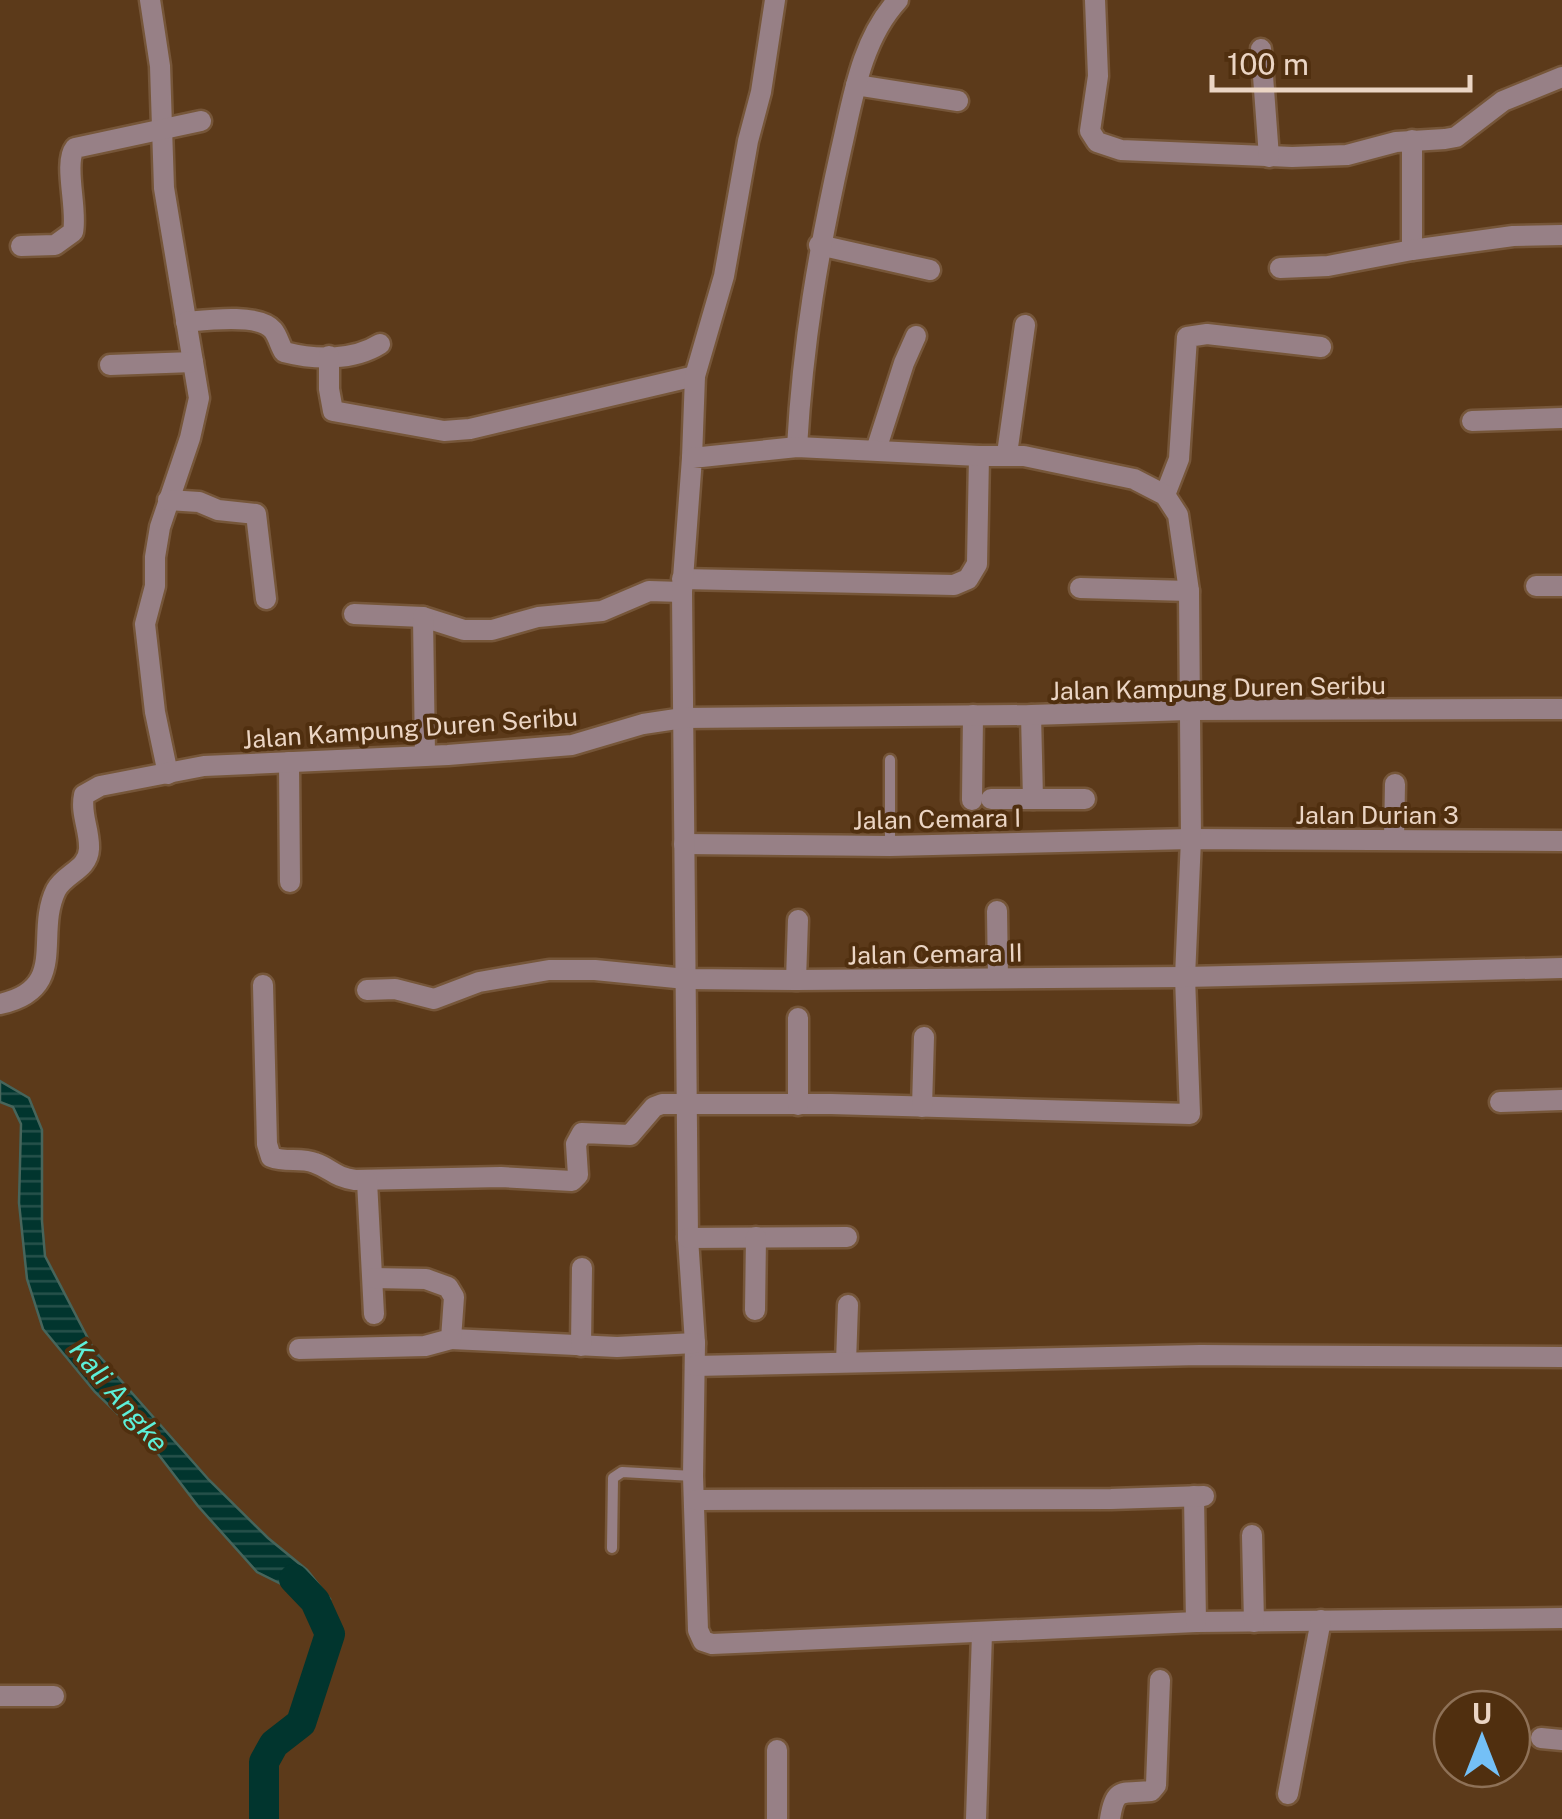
<svg xmlns="http://www.w3.org/2000/svg" width="1562" height="1819" font-family="'Public Sans',sans-serif">
	<defs>
		<pattern id="water-rules" width="6" height="5" patternUnits="userSpaceOnUse" patternTransform="scale(2.5)"><rect width="6" height="5" fill="#01352e"/><path d="M0 2.5h6" fill="none" stroke="#26514b"/></pattern>
	</defs>
	<rect width="100%" height="100%" fill="#5c3a1a"/>
	<!-- water -->
	<path fill="url(#water-rules)" stroke="#47655b" stroke-width="2.5" d="M 0,1081 L 29,1098 L 42,1130 L 42,1221 L 45,1256 L 94,1350 L 209,1480 L 268,1538 L 307,1570 L 330,1599 L 311,1613 L 291,1589 L 257,1572 L 198,1506 L 155,1450 L 95,1392 L 43,1329 L 27,1279 L 19,1203 L 21,1124 L 13,1107 L 0,1102 Z"/>
	<g fill="none" stroke-linecap="round" stroke-linejoin="round">
		<!-- river -->
		<path stroke="#01352e" stroke-width="30" d="M 264,1819 L 264,1762 L 274,1744 L 301,1723 L 330,1634 L 315,1601 L 294,1579"/>
		<defs>
			<g id="service">
				<path d="M 890,845 L 890,760"/>
				<path d="M 612,1548 L 613,1478 L 622,1472 L 693,1476"/>
			</g>
			<g id="minor">
				<path d="M 150,0 L 160,66 L 164,188 L 199,398 L 190,438 L 160,527 L 155,557 L 155,586 L 145,624 L 155,712 L 168,774"/>
				<path d="M 1095,0 L 1098,76 L 1090,131 L 1097,142 L 1121,150 L 1292,157 L 1347,155 L 1396,142 L 1445,139 L 1456,137 L 1503,101 L 1562,77"/>
				<path d="M 1261,49 L 1269,157"/>
				<path d="M 856,85 L 958,101"/>
				<path d="M 1412,140 L 1412,250"/>
				<path d="M 819,245 L 930,270"/>
				<path d="M 21,246 L 55,245 L 73,232 C 78,209 63,163 75,148 L 201,121"/>
				<path d="M 1280,268 L 1328,266 L 1412,250 L 1513,236 L 1562,235"/>
				<path d="M 186,322 C 207,320 259,313 273,330 C 278,336 280,346 284,352 C 315,360 353,361 380,344"/>
				<path d="M 329,356 L 329,389 L 333,411 L 444,431 L 470,429 L 695,376"/>
				<path d="M 110,365 L 193,362"/>
				<path d="M 1472,421 L 1562,418"/>
				<path d="M 797,447 C 803,341 818,253 841,150 C 853,98 861,40 898,0"/>
				<path d="M 876,450 L 904,363 L 916,336"/>
				<path d="M 1007,454 L 1025,325"/>
				<path d="M 692,458 L 695,376 L 724,276 L 748,141 L 761,92 L 775,0"/>
				<path d="M 1165,495 L 1179,459 L 1187,337 L 1207,334 L 1321,347"/>
				<path d="M 168,500 L 199,502 L 218,510 L 256,514 L 266,599"/>
				<path d="M 682,579 L 954,585 L 968,579 L 977,564 L 979,456"/>
				<path d="M 1536,586 L 1562,586"/>
				<path d="M 1080,588 L 1189,591"/>
				<path d="M 354,614 L 423,617 L 464,630 L 492,630 L 538,617 L 602,611 L 649,591 L 682,592"/>
				<path d="M 423,617 L 425,755"/>
				<path d="M 1031,715 L 1033,799"/>
				<path d="M 289,762 L 290,882"/>
				<path d="M 991,799 L 1085,799"/>
				<path d="M 972,800 L 973,715"/>
				<path d="M 1394,839 L 1395,784"/>
				<path d="M 684,844 L 890,846 L 1191,839 L 1562,841"/>
				<path d="M 997,911 L 998,978"/>
				<path d="M 796,980 L 798,920"/>
				<path d="M 263,985 L 267,1144 L 271,1157 C 286,1163 301,1157 315,1163 C 332,1169 334,1177 355,1180 L 501,1177 L 572,1181 L 578,1175 L 576,1144 L 582,1133 L 630,1135 L 654,1107 L 662,1104 L 831,1104 L 1190,1114 L 1185,977 L 1191,839 L 1189,591 L 1178,515 L 1165,495 L 1134,479 L 1024,456 L 979,456 L 797,447 L 692,458 L 682,592 L 688,1238 L 695,1343 L 693,1476 L 698,1630 L 703,1641 L 712,1644 L 1196,1622 L 1562,1618"/>
				<path d="M 367,990 L 395,989 L 434,999 L 479,982 L 549,970 L 595,970 L 686,979 L 796,980 L 1185,977 L 1562,968"/>
				<path d="M 0,1004 C 70,989 34,935 56,890 C 65,873 88,870 89,849 C 90,830 80,814 84,795 L 100,786 L 204,766 L 448,755 L 572,745 L 643,724 L 683,718 L 1031,715 L 1188,710 L 1562,709"/>
				<path d="M 798,1018 L 798,1105"/>
				<path d="M 1500,1102 L 1562,1100"/>
				<path d="M 922,1107 L 924,1037"/>
				<path d="M 367,1181 L 374,1314"/>
				<path d="M 688,1238 L 847,1237"/>
				<path d="M 755,1310 L 756,1237"/>
				<path d="M 451,1339 L 617,1347 L 695,1343"/>
				<path d="M 581,1346 L 582,1268"/>
				<path d="M 299,1349 L 425,1346 L 451,1339 L 454,1297 L 448,1287 L 426,1279 L 373,1278"/>
				<path d="M 846,1362 L 848,1305"/>
				<path d="M 695,1366 L 1200,1355 L 1562,1357"/>
				<path d="M 1194,1496 L 1196,1622"/>
				<path d="M 696,1500 L 1111,1499 L 1204,1496"/>
				<path d="M 1252,1535 L 1254,1622"/>
				<path d="M 0,1696 L 54,1696"/>
				<path d="M 1541,1738 L 1562,1740"/>
				<path d="M 1288,1794 L 1321,1620"/>
				<path d="M 777,1819 L 777,1750"/>
				<path d="M 976,1819 L 982,1633"/>
				<path d="M 1110,1819 C 1115,1786 1122,1794 1151,1791 L 1156,1785 L 1160,1680"/>
			</g>
		</defs>
		<!-- service casing -->
		<use href="#service" stroke="#765639" stroke-width="15"/>
		<!-- minor casing -->
		<use href="#minor" stroke="#765639" stroke-width="25"/>
		<!-- service -->
		<use href="#service" stroke="#978086" stroke-width="10"/>
		<!-- minor -->
		<use href="#minor" stroke="#978086" stroke-width="20"/>
	</g>
	<g text-anchor="middle" stroke-width="8" stroke-linejoin="round" paint-order="stroke">
		<!-- street labels -->
		<g font-size="25" fill="#ebd5c4" stroke="#502f0f">
			<text transform="translate(1218 688) rotate(-1)" y="9">Jalan Kampung Duren Seribu</text>
			<text transform="translate(410 728) rotate(-4)" y="9">Jalan Kampung Duren Seribu</text>
			<text x="1377" y="824">Jalan Durian 3</text>
			<text transform="translate(937 819) rotate(-1)" y="9">Jalan Cemara I</text>
			<text transform="translate(935 954) rotate(-1)" y="9">Jalan Cemara II</text>
		</g>
		<!-- water labels -->
		<g font-size="28" font-style="italic" fill="#5cefd8" stroke="#502f0f">
			<text transform="translate(119 1396) rotate(50)" y="10">Kali Angke</text>
		</g>
	</g>
	<!-- north arrow -->
	<g transform="translate(1482 1739)"><circle r="48" fill="#502f0f" stroke="#8e7157" stroke-width="2.5"/>
	<path d="M0-8L18 38L0 25L-18 38Z" fill="#74c0f6"/>
	<text y="-15" font-size="28" font-weight="bold" text-anchor="middle" fill="#ebd5c4">U</text>
	</g>
	<!-- scale -->
	<path d="M1212 75v15h258v-15" fill="none" stroke="#ebd5c4" stroke-width="5"/>
	<text x="1227" y="75" font-size="30" fill="#ebd5c4" stroke="#502f0f" stroke-width="8" paint-order="stroke">100 m</text>
</svg>
